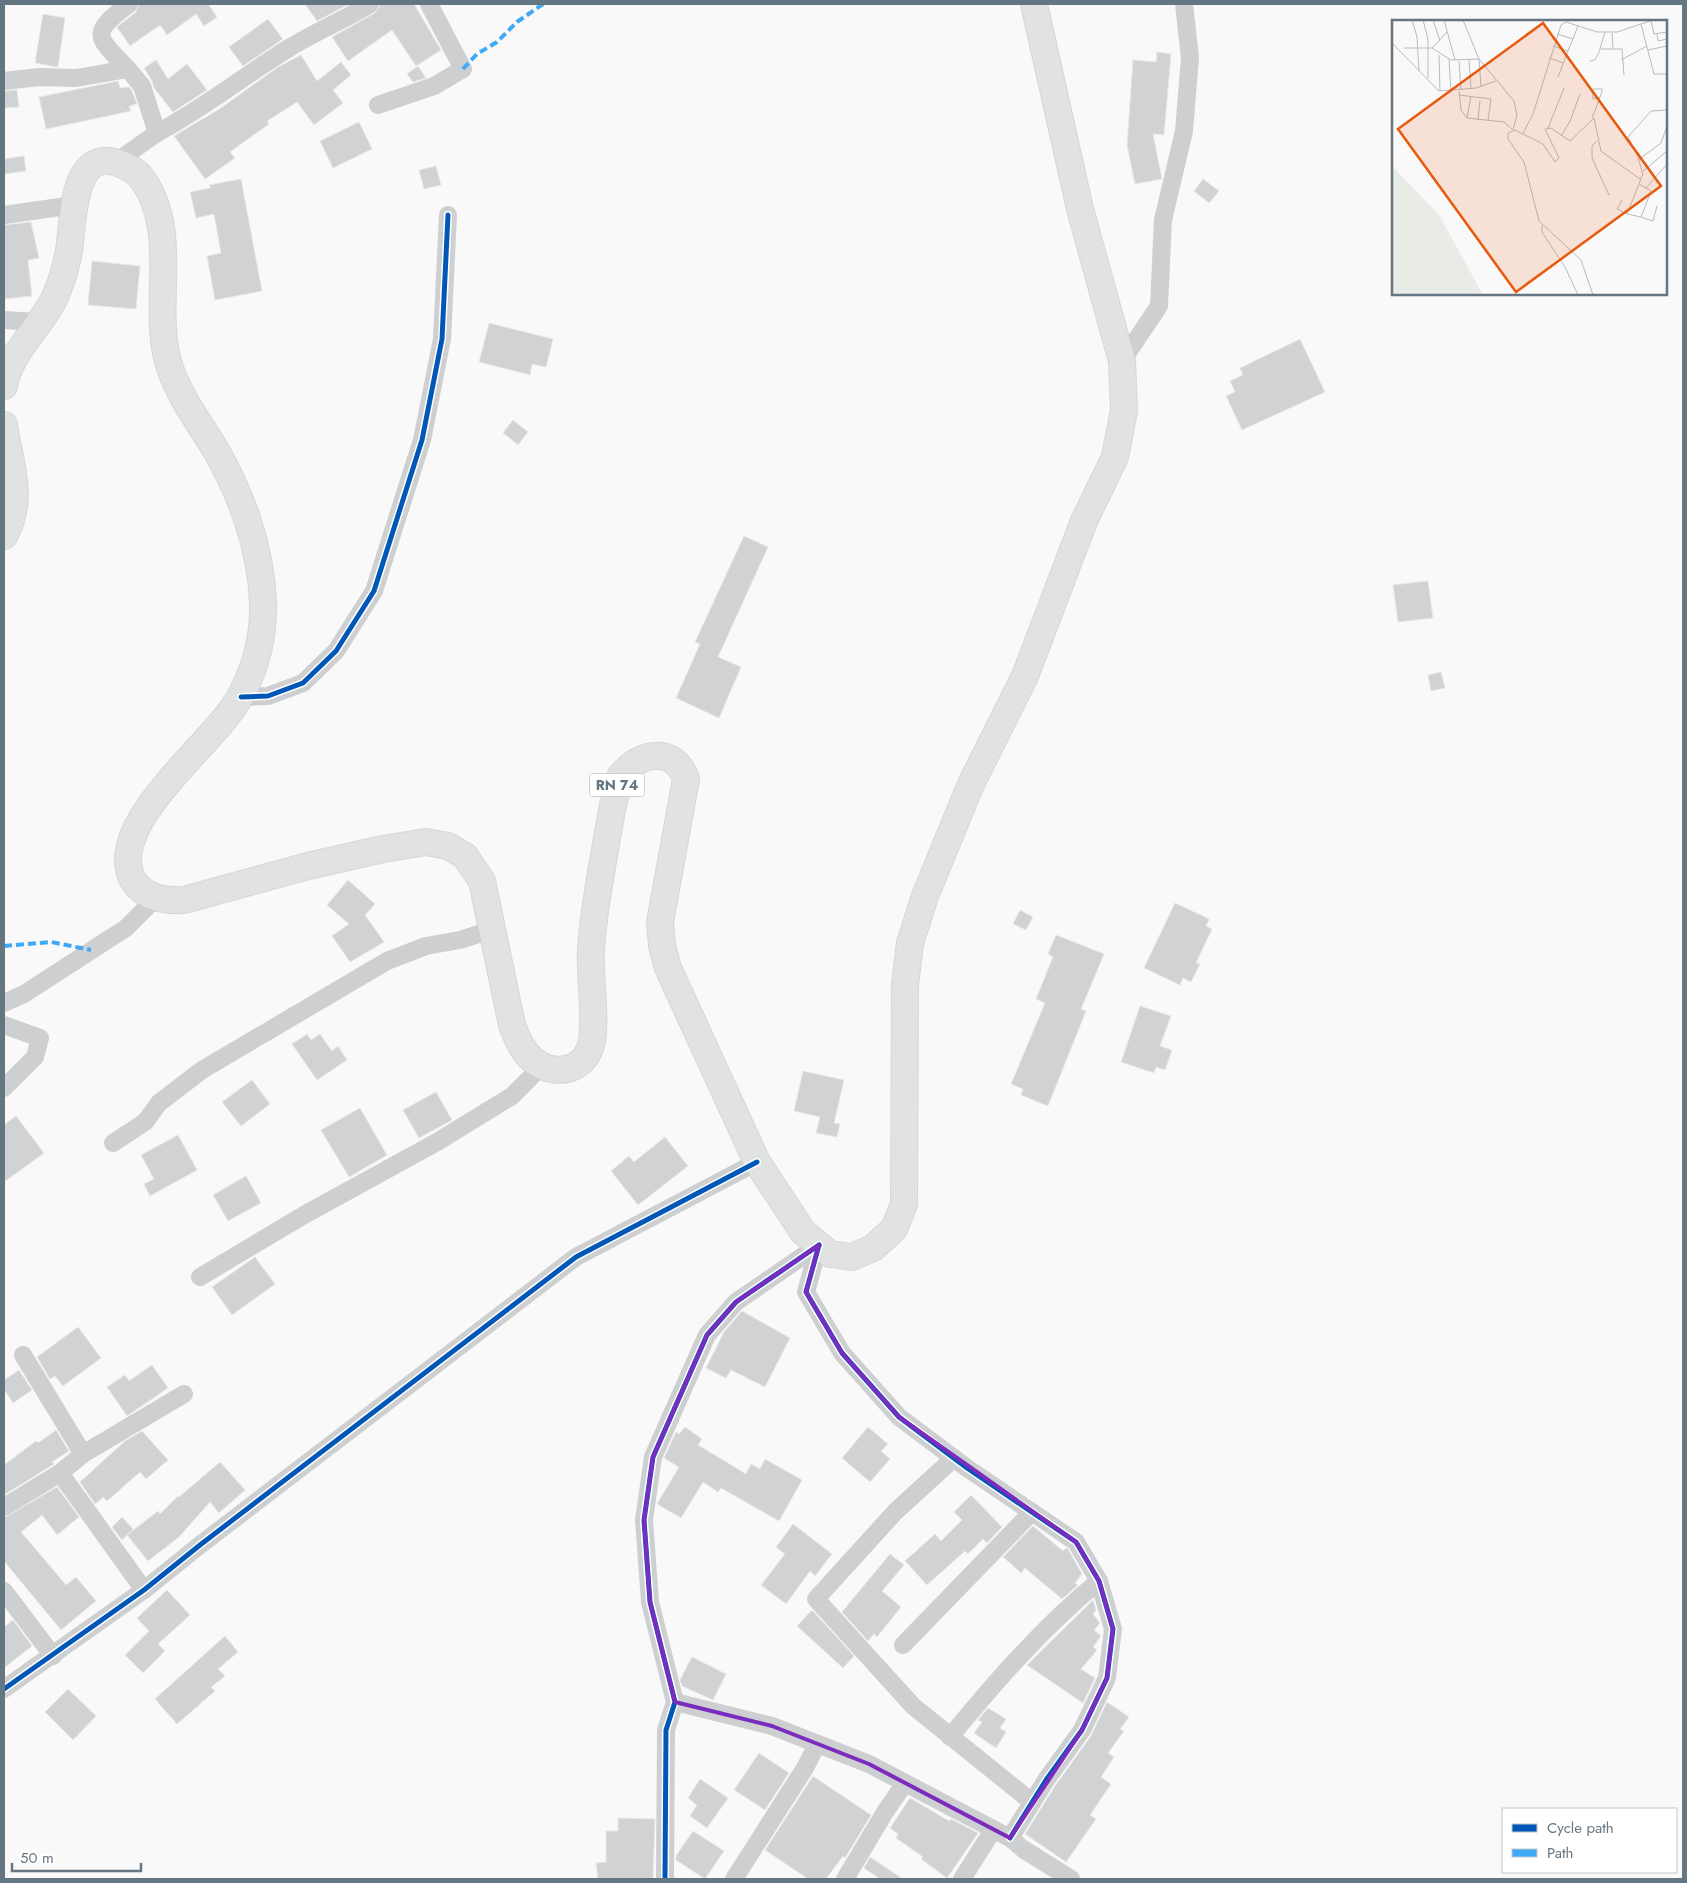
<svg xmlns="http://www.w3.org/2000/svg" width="1687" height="1883" font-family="Jost,sans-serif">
	<rect width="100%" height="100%" fill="#f9f9f9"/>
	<!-- building -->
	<g fill="#d0d2d3" stroke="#e8e8e8">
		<path d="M 139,4 L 211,4 L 209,5 L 217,17 L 204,26 L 196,14 L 167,35 L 160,25 L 130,46 L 117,27 L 136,12 Z"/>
		<path d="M 305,4 L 349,4 L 317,21 Z"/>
		<path d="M 381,4 L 414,4 L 441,50 L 416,66 L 392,30 L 348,61 L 332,37 L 375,13 Z"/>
		<path d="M 43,14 L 65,18 L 58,67 L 35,63 Z"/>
		<path d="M 268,19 L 283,39 L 243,66 L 229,47 Z"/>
		<path d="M 1157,52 L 1171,54 L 1164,135 L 1153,134 L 1162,179 L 1135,184 L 1127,145 L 1133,60 L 1156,62 Z"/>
		<path d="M 301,55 L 317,81 L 341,62 L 351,75 L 333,90 L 343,103 L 314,125 L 297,102 L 267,121 L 269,124 L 230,152 L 235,158 L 205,179 L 174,136 L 221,108 L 278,67 Z"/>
		<path d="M 156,60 L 168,79 L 187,64 L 207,90 L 173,112 L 154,88 L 152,81 L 144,68 Z"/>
		<path d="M 418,66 L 426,78 L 413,82 L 407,74 Z"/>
		<path d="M 118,81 L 120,88 L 129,87 L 132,91 L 137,104 L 129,106 L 131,111 L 46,129 L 39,97 Z"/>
		<path d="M 17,90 L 19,107 L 4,108 L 4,91 Z"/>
		<path d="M 359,122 L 372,149 L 333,168 L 320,141 Z"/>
		<path d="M 24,156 L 26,171 L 4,174 L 4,159 Z"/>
		<path d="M 436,166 L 441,185 L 424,189 L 419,170 Z"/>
		<path d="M 241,179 L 262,291 L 215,300 L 207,256 L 221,253 L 214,214 L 196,218 L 190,192 L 211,188 L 209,185 Z"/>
		<path d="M 1203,179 L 1219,191 L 1209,203 L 1194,191 Z"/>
		<path d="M 31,222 L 39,258 L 28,260 L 32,296 L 4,299 L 4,225 Z"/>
		<path d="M 92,261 L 140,266 L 136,309 L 88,305 Z"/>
		<path d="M 489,323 L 553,339 L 546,367 L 532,364 L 530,375 L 479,362 Z"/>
		<path d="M 1300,339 L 1325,392 L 1242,430 L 1226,396 L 1235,392 L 1230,381 L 1243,375 L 1240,368 Z"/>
		<path d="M 513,420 L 528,432 L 518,445 L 503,433 Z"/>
		<path d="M 744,536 L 768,547 L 718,657 L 741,667 L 719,718 L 676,698 L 700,644 L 695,642 Z"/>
		<path d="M 1428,581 L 1433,618 L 1398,622 L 1393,585 Z"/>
		<path d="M 1441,672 L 1445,688 L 1431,691 L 1428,675 Z"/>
		<path d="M 348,880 L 375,904 L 365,915 L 384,942 L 350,962 L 332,936 L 349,924 L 327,905 Z"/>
		<path d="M 1175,903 L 1209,919 L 1206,926 L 1212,929 L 1196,963 L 1200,964 L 1191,982 L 1183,978 L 1180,985 L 1144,968 Z"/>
		<path d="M 1020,910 L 1033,917 L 1026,930 L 1013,924 Z"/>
		<path d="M 1056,935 L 1104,954 L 1081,1009 L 1086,1011 L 1048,1106 L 1021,1095 L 1023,1089 L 1011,1084 L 1045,1003 L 1036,999 L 1053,957 L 1048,954 Z"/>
		<path d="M 1140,1006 L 1171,1016 L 1160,1046 L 1172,1050 L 1165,1070 L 1156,1067 L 1154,1073 L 1121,1062 Z"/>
		<path d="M 307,1034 L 311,1040 L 320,1034 L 332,1051 L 338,1046 L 347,1060 L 317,1080 L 292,1044 Z"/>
		<path d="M 803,1071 L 844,1080 L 834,1123 L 840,1124 L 837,1137 L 816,1133 L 820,1117 L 794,1111 Z"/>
		<path d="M 252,1080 L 270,1104 L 241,1126 L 222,1102 Z"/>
		<path d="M 436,1092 L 452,1120 L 419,1138 L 403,1110 Z"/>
		<path d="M 360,1108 L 387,1155 L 349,1177 L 321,1130 Z"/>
		<path d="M 16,1116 L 44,1153 L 4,1182 L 4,1125 Z"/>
		<path d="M 178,1135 L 197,1170 L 150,1196 L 144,1184 L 154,1179 L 141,1155 Z"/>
		<path d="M 665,1137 L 688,1166 L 638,1205 L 611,1171 L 629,1156 L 634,1162 Z"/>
		<path d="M 246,1176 L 261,1203 L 228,1221 L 213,1195 Z"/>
		<path d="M 255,1257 L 275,1284 L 232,1315 L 212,1287 Z"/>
		<path d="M 742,1311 L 790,1338 L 765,1387 L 731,1370 L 726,1378 L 706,1368 L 724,1332 Z"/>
		<path d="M 78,1327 L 101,1358 L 63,1386 L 55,1376 L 50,1379 L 37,1357 Z"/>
		<path d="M 152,1365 L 168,1388 L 127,1416 L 107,1387 L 125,1375 L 129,1381 Z"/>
		<path d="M 19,1370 L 32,1390 L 13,1403 L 4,1389 L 4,1380 Z"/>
		<path d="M 685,1427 L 702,1439 L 698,1445 L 746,1474 L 751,1464 L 760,1469 L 765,1459 L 802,1480 L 779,1521 L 721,1488 L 718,1492 L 703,1482 L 681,1518 L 657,1504 L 679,1467 L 664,1458 L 676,1432 L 679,1434 Z"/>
		<path d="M 868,1427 L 888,1444 L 881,1451 L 890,1459 L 870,1482 L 842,1458 Z"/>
		<path d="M 56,1430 L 69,1451 L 52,1462 L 54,1464 L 4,1495 L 4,1465 L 36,1441 L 38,1443 Z"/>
		<path d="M 142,1431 L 168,1460 L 146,1479 L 140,1472 L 107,1501 L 103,1497 L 95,1504 L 80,1482 L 125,1441 Z"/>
		<path d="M 220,1462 L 245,1490 L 219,1513 L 210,1502 L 179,1537 L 148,1561 L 127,1535 L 158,1511 L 160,1514 L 178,1496 L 179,1497 Z"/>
		<path d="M 57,1487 L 79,1517 L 57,1535 L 42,1515 L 21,1532 L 66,1585 L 76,1577 L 96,1601 L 61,1630 L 4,1561 L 4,1518 Z"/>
		<path d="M 971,1495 L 1002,1527 L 987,1543 L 983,1539 L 968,1554 L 965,1551 L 927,1585 L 905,1561 L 935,1534 L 941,1541 L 962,1520 L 954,1512 Z"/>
		<path d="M 122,1517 L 133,1529 L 122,1540 L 112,1527 Z"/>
		<path d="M 793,1524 L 832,1554 L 815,1576 L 810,1571 L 786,1604 L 761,1585 L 785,1554 L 776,1547 Z"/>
		<path d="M 1033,1526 L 1063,1551 L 1066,1548 L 1068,1549 L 1082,1574 L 1075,1583 L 1078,1585 L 1062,1599 L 1025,1568 L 1021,1573 L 1003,1557 Z"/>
		<path d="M 890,1554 L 904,1565 L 882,1591 L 901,1607 L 877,1637 L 874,1634 L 868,1641 L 842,1612 Z"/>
		<path d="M 167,1590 L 190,1615 L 158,1644 L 165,1651 L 143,1673 L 125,1655 L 149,1631 L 137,1618 Z"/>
		<path d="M 1093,1600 L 1096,1610 L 1093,1614 L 1100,1623 L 1094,1630 L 1101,1636 L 1093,1647 L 1097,1650 L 1081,1669 L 1095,1678 L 1083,1703 L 1027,1665 Z"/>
		<path d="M 812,1610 L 854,1656 L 843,1668 L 797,1626 Z"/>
		<path d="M 13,1620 L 32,1646 L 4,1668 L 4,1627 Z"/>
		<path d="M 225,1636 L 238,1652 L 218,1669 L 225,1676 L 211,1687 L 215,1691 L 177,1724 L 155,1699 Z"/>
		<path d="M 692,1657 L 726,1674 L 713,1700 L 682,1686 L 680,1680 Z"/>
		<path d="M 68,1689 L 96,1716 L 73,1740 L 45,1712 Z"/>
		<path d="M 1107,1702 L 1129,1717 L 1120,1729 L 1124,1731 L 1108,1753 L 1114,1757 L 1101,1777 L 1111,1784 L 1090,1815 L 1096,1819 L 1066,1862 L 1025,1834 L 1055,1786 L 1091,1736 Z"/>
		<path d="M 988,1708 L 1006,1719 L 1000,1728 L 1006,1732 L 996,1748 L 974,1733 L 982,1722 L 978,1720 Z"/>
		<path d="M 759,1753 L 789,1773 L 765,1810 L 734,1790 Z"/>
		<path d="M 813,1776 L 871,1815 L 845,1858 L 843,1856 L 826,1879 L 808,1879 L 765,1850 Z"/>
		<path d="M 700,1779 L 728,1798 L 707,1828 L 690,1816 L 697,1805 L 688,1798 Z"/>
		<path d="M 910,1798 L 949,1821 L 951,1819 L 978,1833 L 947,1878 L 921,1859 L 923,1857 L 896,1838 L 898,1834 L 890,1828 Z"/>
		<path d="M 618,1818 L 655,1819 L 653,1879 L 598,1879 L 596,1863 L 606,1862 L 606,1831 L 618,1831 Z"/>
		<path d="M 693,1831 L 724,1851 L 705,1879 L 676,1860 L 676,1856 Z"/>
		<path d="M 870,1857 L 903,1879 L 880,1879 L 864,1868 Z"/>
	</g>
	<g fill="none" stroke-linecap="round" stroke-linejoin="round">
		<defs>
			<g id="primary">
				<path d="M 4,386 C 10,352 39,329 54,299 C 60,286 65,270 68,256 C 74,230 69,150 115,162 C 125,165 137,171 143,180 C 181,234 150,310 170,368 C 180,397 198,421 214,447 C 241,493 261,548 263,602 C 264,635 257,665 241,695 C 216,743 109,819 131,876 C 140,897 164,901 184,900 L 308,866 L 383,849 L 426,842 L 448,846 L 465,856 L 482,881 L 512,1025 C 519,1044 527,1061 547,1068 C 565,1073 583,1067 590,1048 C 598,1029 589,974 591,950 C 593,914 600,879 606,844 C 610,822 613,799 620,777 C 637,753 674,744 686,779 L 660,922 L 662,946 L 668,968 L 757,1162 L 803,1232 L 830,1254 L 852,1257 L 873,1248 L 894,1229 L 904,1204 L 905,985 L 910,943 L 925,896 L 971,784 L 1025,676 L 1084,521 L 1115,457 L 1124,410 L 1122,361 L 1080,209 L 1034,4"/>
				<path d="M 4,425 C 10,465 25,498 4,536"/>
			</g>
		</defs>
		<!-- primary casing -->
		<use href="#primary" stroke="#d5d6d7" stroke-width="28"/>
		<!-- street -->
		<g stroke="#cecfd0" stroke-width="18">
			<path d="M 128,69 C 96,36 89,34 129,4"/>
			<path d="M 4,81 L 39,77 L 76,78 L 128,69 L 142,86 L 157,133 L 116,162"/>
			<path d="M 378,105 L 434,86 L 463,69 L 429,4"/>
			<path d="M 157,133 C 204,108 245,75 289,48 C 315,32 344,20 370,4"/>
			<path d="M 4,215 L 74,205"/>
			<path d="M 4,320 L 38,322"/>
			<path d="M 1122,361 L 1159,306 L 1163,220 L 1184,131 L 1190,58 L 1184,4"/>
			<path d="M 241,697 L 268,696 L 303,683 L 336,651 L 374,591 L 422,440 L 442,339 L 448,215"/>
			<path d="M 4,1003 L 24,994 L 126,928 L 156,898"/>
			<path d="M 4,1025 L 40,1038 L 35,1057 L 4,1088"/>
			<path d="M 113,1143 L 145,1122 L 159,1103 L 202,1070 L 387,961 L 426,946 L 460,940 L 494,929"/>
			<path d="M 819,1245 L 806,1292 L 842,1353 L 899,1417 L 967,1468 L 1076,1542 L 1099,1581 L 1113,1629 L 1107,1678 L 1082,1730 L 1046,1780 L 1010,1838"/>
			<path d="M 200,1277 L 304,1215 L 437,1142 L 512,1096 L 542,1066"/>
			<path d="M 23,1355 L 83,1454"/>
			<path d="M 954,1458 L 895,1512 L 816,1599 L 913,1706 L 1032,1802"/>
			<path d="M 60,1473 L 144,1590"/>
			<path d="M 4,1507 L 60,1473 L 83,1454 L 184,1394"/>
			<path d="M 4,1591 L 53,1656"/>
			<path d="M 903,1645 L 1032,1512"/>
			<path d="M 4,1689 L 144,1590 L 200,1545 L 576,1257 L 757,1162"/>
			<path d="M 675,1702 L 772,1726 L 869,1764 L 1010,1838 L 1023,1849 L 1071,1879"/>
			<path d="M 950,1737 C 996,1681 1043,1627 1099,1581"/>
			<path d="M 665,1879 L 666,1730 L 675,1702 L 650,1602 L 644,1520 L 653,1457 L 707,1335 L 736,1302 L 819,1245"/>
			<path d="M 734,1879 L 805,1768 L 817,1744"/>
			<path d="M 845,1879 L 885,1812 L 905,1783"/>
			<path d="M 962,1879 L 993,1830"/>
		</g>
		<!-- primary -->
		<use href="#primary" stroke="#e1e2e2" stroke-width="26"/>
		<!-- quiet -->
		<g stroke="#3fa9f5" stroke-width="4" stroke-dasharray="8 4" stroke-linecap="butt">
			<path d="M 463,69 L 477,54 L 497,42 L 517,22 L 543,4"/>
			<path d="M 4,946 L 51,942 L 91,950"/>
		</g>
		<defs>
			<g id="cycleway">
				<path d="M 241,697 L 268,696 L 303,683 L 336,651 L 374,591 L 422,440 L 442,339 L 448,215"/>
				<path d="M 819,1245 L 806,1292 L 842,1353 L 899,1417 L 967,1468 L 1076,1542 L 1099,1581 L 1113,1629 L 1107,1678 L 1082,1730 L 1046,1780 L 1010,1838"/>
				<path d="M 4,1689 L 144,1590 L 200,1545 L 576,1257 L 757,1162"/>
				<path d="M 665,1879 L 666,1730 L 675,1702 L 650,1602 L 644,1520 L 653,1457 L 707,1335 L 736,1302 L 819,1245"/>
			</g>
		</defs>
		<!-- cycleway casing -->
		<use href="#cycleway" stroke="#fff" stroke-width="8"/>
		<!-- cycleway -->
		<use href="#cycleway" stroke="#0057b8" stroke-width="5"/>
	</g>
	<!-- marked area -->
	<path fill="none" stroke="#7b2cbf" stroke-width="4" stroke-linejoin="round" d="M 819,1245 L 806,1292 L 842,1353 L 899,1417 L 1076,1542 L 1099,1581 L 1113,1629 L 1107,1678 L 1082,1730 L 1010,1838 L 869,1764 L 772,1726 L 675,1702 L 650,1602 L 644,1520 L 653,1457 L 707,1335 L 736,1302 Z"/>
	<g text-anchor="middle" stroke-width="5" stroke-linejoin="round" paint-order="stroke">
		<!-- shield labels -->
		<rect fill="#fff" stroke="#939fa8" stroke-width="1" x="589.5" y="773.5" width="55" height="23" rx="4"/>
		<g font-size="14" font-weight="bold" fill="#657683">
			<text x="617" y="790">RN 74</text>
		</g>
	</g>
	<!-- overview -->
	<g transform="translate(1392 20)">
		<rect width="275" height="275" fill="#f9f9f9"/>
		<path d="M 0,146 L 47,195 L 91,275 L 0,275 Z" fill="#e8ebe6"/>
		<path fill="none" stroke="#b5bdc3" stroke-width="1" d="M 20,0 L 25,17 L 27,51M 31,0 L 36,19 L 36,58M 41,0 L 48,21M 52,0 L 63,40M 71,0 L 87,39 L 122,81 L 125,95 L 121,110M 259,1 L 262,14 L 275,12M 249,4 L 262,54 L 275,54M 220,13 L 221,29M 165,14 L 181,19M 265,14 L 266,21 L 275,19M 0,23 L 47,71 L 84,68 L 104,61M 161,26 L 176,31 L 186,6M 12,28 L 40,28 L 59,40 L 87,39 L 89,67M 40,28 L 55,12M 208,29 L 230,29 L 232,55M 256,30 L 275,26M 47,35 L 48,71M 157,38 L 172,43M 57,39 L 59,71M 77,40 L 79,69M 229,40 L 255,26M 67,41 L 69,70M 198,41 L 203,40 L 207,32 L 213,12M 166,57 L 176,31M 67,71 L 69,90 L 75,98 L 112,102 L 120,109M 67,75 L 99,79 L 96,100M 75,98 L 79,76M 200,98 L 210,72 L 210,69 L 201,69 L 201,79 L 208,77M 86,100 L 88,81M 156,108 L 172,68M 131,113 L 141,94 L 169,5 L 174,2 L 205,12 L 225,12 L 261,0M 169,116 L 178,101 L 188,74M 205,121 L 200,126 L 200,138 L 217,175M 246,140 L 269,123 L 275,106M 250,152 L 275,131M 249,159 L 247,164 L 254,168 L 275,144M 247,164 L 235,194 L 249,197 L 259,171 L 254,168M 230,180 L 225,189 L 235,194M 249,197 L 261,201 L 265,186M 150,205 L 150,212 L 173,247 L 186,275M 201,275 L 189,240 L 147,201 L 132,142 L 116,119 L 116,113 L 123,110 L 151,124 L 163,142 L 167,138 L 153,109 L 159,108 L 178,121 L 202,98 L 209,131 L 248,159 L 251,155 L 245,134 L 236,117 L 259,91 L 275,90"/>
		<path fill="#e8590c" fill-opacity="0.15" stroke="#e8590c" stroke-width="2.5" d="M 151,3 L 269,166 L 124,272 L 6,109 Z"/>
		<rect width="275" height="275" fill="none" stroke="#657683" stroke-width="2.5"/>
	</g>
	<!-- border -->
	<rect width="1687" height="1883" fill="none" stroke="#657683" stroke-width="10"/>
	<!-- legend -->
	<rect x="1502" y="1808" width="175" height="65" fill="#ffffff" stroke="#c1c8cd"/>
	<rect x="1512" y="1824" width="25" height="8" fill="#0057b8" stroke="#c1c8cd"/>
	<text x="1547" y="1833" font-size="15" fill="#657683">Cycle path</text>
	<rect x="1512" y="1849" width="25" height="8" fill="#3fa9f5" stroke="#c1c8cd"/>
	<text x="1547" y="1858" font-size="15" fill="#657683">Path</text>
	<!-- scale -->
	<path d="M12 1863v8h129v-8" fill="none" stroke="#657683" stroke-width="2.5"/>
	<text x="20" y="1863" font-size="15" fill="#657683" stroke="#ffffff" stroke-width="4" paint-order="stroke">50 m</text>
</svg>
